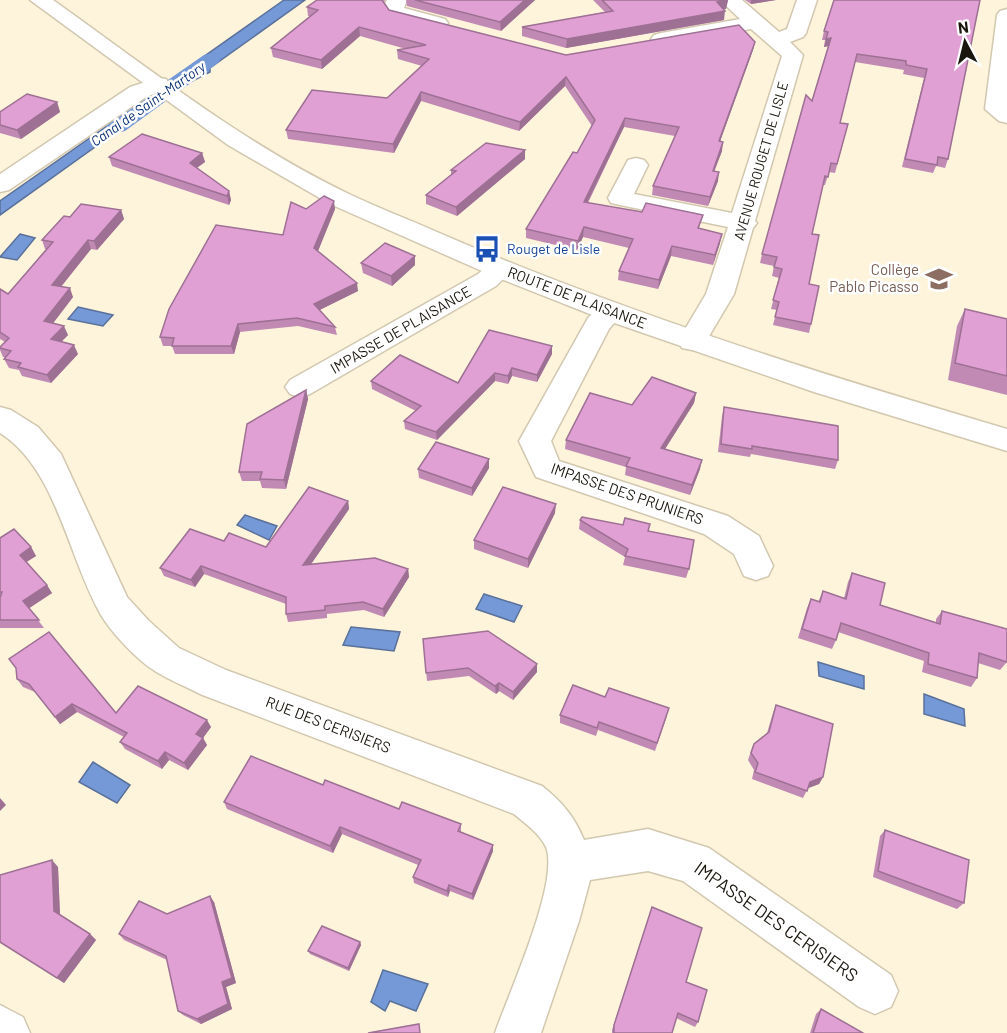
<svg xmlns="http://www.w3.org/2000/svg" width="1007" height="1033" font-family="Barlow,sans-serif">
	<rect width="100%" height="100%" fill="#fef4db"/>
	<!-- water -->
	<g fill="#7598d7" stroke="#5a719b" stroke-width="1.5">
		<path d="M 284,0 L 305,0 L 210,68 L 210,72 L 179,88 L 169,81 Z"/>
		<path d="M 150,100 L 156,102 L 151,107 L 0,215 L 0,201 L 134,107 L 140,107 Z"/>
		<path d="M 20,234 L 35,238 L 17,260 L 0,257 Z"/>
		<path d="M 78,307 L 113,315 L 103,326 L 68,319 Z"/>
		<path d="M 245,515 L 277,526 L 269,540 L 237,525 Z"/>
		<path d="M 484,594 L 522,606 L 514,622 L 476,609 Z"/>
		<path d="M 351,627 L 400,632 L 394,651 L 343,645 Z"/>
		<path d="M 818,662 L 864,676 L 864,689 L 819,676 Z"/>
		<path d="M 924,694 L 964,709 L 965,726 L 924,714 Z"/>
		<path d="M 93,762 L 130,785 L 117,803 L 79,782 Z"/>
		<path d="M 383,970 L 428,984 L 416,1011 L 390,1001 L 385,1011 L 371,1002 Z"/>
	</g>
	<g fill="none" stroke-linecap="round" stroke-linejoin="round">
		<!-- canal -->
		<path fill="#7598d7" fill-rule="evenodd" d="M 211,53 L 218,55 L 221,59 L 218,63 L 125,131 L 117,133 L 109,131 L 106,126 L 109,121 L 204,55 Z"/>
		<defs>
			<g id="street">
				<path d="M 387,0 L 407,0 L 404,8 L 445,19 L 448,23 L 445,27 L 438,29 L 390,16 L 383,7 Z"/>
				<path d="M 720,0 L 742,0 L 779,32 L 787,29 L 797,0 L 817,0 L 806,33 L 803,37 L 790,42 L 803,55 L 755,221 L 757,223 L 753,228 L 734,294 L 702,348 L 692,350 L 682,348 L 678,341 L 706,294 L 728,227 L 620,205 L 611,203 L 608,198 L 628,160 L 636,158 L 644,160 L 648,165 L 634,194 L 732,213 L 782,56 L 751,29 L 661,45 L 654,43 L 651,39 L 654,35 L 661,33 L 740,19 Z"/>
				<path d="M 1007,9 L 1007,123 L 999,121 L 985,109 L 997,15 L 1000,11 Z"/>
				<path d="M 158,78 L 166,79 L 169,84 L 166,89 L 146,97 L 9,190 L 0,192 L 0,174 L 130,87 Z"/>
				<path d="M 500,261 L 509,263 L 513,269 L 496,286 L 310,394 L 300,397 L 290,394 L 285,387 L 290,380 L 478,274 L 491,263 Z"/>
				<path d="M 610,303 L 620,306 L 624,312 L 609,329 L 551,441 L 559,461 L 728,516 L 759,536 L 773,566 L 768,576 L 756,580 L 744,576 L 734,554 L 704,534 L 536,477 L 519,441 L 588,318 L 600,306 Z"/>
				<path d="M 0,407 L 11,410 L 38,427 L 61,454 L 127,597 L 149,621 L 179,648 L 226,670 L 542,786 C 562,802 574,816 584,840 L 648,829 L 709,848 L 891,975 L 898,991 L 891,1007 L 875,1014 L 859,1007 L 683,881 L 648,871 L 590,880 L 579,921 L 541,1033 L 495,1033 C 508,995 560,882 546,847 C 540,834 525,823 514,814 L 200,694 C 185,686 169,680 155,671 C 137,660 111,632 101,615 C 68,558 57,469 0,433 Z"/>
				<path d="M 0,1005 L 23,1017 L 30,1033 L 0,1033 Z"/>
			</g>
			<path id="secondary" d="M 30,0 L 53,0 C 147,67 244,144 349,194 C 378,208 408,219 437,232 C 622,312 814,372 1007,429 L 1007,451 L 814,392 L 600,318 L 491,275 L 330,204 L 228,145 Z"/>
		</defs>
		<!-- street casing -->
		<use href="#street" stroke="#d2c8b0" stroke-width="3"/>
		<!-- secondary casing -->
		<use href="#secondary" stroke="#d2c8b0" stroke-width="3"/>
		<!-- street -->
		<use href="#street" fill="#fff" fill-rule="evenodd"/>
		<!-- secondary -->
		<use href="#secondary" fill="#fff" fill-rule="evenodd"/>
	</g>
	<!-- wall -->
	<g fill="#c18ab5">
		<path d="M 385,0 L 384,2 L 389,10 L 566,55 L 755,42 L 753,50 L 720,141 L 722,151 L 714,171 L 718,181 L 708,206 L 652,195 L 653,186 L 675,136 L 624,127 L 588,203 L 642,212 L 703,215 L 699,228 L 720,243 L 713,265 L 671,256 L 658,289 L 618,280 L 619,271 L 629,248 L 583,237 L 577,250 L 526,238 L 526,229 L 577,153 L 592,126 L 565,86 L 519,131 L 421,101 L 394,153 L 288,139 L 286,130 L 387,98 L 422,66 L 398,59 L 397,50 L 406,49 L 360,36 L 322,69 L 273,57 L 271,48 L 310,16 L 308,16 L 307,7 Z"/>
		<path d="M 406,0 L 535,0 L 501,31 L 407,6 Z"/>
		<path d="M 593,0 L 728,0 L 726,9 L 724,9 L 724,20 L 566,48 L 522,36 L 522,27 L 605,12 Z"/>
		<path d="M 745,0 L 776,0 L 751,4 Z"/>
		<path d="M 980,0 L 948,159 L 945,168 L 936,166 L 933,173 L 902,167 L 924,78 L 903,74 L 904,70 L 855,62 L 840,123 L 848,124 L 835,173 L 829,172 L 825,185 L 823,185 L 812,234 L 809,284 L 811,324 L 809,333 L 773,325 L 777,310 L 771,309 L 779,278 L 772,276 L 774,266 L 760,263 L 762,254 L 812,101 L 828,46 L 824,47 L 825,40 L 822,40 L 824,31 Z"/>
		<path d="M 57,102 L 60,112 L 21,139 L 0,133 L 0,112 Z"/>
		<path d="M 525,150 L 525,159 L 457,216 L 426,204 L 426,195 L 451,175 L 451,170 Z"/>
		<path d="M 202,153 L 205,162 L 197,168 L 229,191 L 231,200 L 229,205 L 112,166 L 109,157 Z"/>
		<path d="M 306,209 L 335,209 L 318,251 L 358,291 L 320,310 L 335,327 L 337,335 L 298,326 L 240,332 L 234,354 L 175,354 L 172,346 L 163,346 L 160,337 L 283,235 Z"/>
		<path d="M 121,210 L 124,219 L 97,250 L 91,249 L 61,287 L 73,297 L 53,323 L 68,335 L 61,342 L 78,354 L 51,383 L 22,376 L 19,370 L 9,368 L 4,359 L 5,357 L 3,357 L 0,350 L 0,347 L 5,342 L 0,339 L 0,289 L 8,294 L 46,249 L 45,249 L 42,240 L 70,217 Z"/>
		<path d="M 415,256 L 415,265 L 392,286 L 363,273 L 361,263 Z"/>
		<path d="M 965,309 L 1007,319 L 1007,395 L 948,380 L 957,326 Z"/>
		<path d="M 552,346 L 552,354 L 537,382 L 512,376 L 508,384 L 495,381 L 437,440 L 405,429 L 404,421 L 416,411 L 372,389 L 371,381 L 458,383 Z"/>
		<path d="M 306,390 L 308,399 L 286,489 L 262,488 L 260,481 L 242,481 L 239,472 Z"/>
		<path d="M 696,393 L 694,403 L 665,449 L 700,469 L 690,495 L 625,475 L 626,467 L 565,449 L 566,440 L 632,405 Z"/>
		<path d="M 724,407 L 838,460 L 835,469 L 751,454 L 750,457 L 718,452 L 722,416 Z"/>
		<path d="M 489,459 L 489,468 L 472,496 L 419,478 L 418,469 Z"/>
		<path d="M 348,501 L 349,509 L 311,564 L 408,569 L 409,577 L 384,617 L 364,610 L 327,614 L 327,618 L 288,622 L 286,614 L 286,604 L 204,574 L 195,587 L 164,576 L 160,568 L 224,541 L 266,547 Z"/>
		<path d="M 555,513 L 528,568 L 474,549 L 474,540 Z"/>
		<path d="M 580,520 L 649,531 L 689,569 L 686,578 L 623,565 L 625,557 L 579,529 Z"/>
		<path d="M 0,538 L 31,547 L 36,556 L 26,562 L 52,593 L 29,608 L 44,628 L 0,628 Z"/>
		<path d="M 852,573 L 880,605 L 936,623 L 936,619 L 942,611 L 1007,662 L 1000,670 L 978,663 L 977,678 L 971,687 L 922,672 L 924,661 L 838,632 L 836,640 L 832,649 L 798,638 L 807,608 L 811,599 L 818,602 L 823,591 L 844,598 L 848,582 Z"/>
		<path d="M 423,639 L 537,664 L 537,672 L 513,700 L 499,691 L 496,694 L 469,676 L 427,681 Z"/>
		<path d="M 17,679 L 116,713 L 211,727 L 203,738 L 207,745 L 188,770 L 169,760 L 162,769 L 125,749 L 120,742 L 124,737 L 77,712 L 60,724 L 35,692 L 23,687 Z"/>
		<path d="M 605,697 L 667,716 L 655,751 L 598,730 L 596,736 L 560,723 L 560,715 Z"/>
		<path d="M 776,705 L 823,777 L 819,784 L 808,788 L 803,798 L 752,779 L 754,770 L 748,760 L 751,751 L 754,744 L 767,733 L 773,713 Z"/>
		<path d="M 323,785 L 399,809 L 461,824 L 461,832 L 493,851 L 473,900 L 450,891 L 448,897 L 414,883 L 413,877 L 418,865 L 342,834 L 333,853 L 227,809 L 224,802 Z"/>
		<path d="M 885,830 L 964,903 L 957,909 L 873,877 L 880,836 Z"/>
		<path d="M 58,867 L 60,915 L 90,934 L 96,940 L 64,983 L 0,942 L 0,875 Z"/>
		<path d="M 214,902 L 236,983 L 226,987 L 232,1009 L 201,1024 L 183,1015 L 178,1011 L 167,960 L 124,940 L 119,934 L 167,914 Z"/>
		<path d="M 652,907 L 686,982 L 698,1022 L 695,1027 L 676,1018 L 672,1033 L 612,1033 L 612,1030 Z"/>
		<path d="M 360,942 L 361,945 L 349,971 L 310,954 L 308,951 Z"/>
		<path d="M 821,1009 L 863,1033 L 810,1033 L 816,1014 Z"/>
	</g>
	<!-- shaded-wall -->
	<g fill="#9d7094">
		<path d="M 525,0 L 535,0 L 501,31 L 500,22 Z"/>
		<path d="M 728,0 L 726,9 L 715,11 L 717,2 Z"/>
		<path d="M 751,0 L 776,0 L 751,4 Z"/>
		<path d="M 725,11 L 724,20 L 566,48 L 567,39 Z"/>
		<path d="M 359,27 L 360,36 L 322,69 L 321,60 Z"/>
		<path d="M 831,38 L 829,46 L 824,47 L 826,39 Z"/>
		<path d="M 755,42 L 753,50 L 717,150 L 719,141 Z"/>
		<path d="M 566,77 L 565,86 L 519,131 L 520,122 Z"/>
		<path d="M 421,92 L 421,101 L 394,153 L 393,144 Z"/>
		<path d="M 57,102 L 60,112 L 21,139 L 17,130 Z"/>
		<path d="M 625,118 L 624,127 L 583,211 L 584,202 Z"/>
		<path d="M 723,142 L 722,151 L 711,180 L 713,171 Z"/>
		<path d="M 525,150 L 525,159 L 457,216 L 456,207 Z"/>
		<path d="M 202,153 L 205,162 L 192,171 L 190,163 Z"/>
		<path d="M 719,172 L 718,181 L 708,206 L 710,197 Z"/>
		<path d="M 229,191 L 231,200 L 229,205 L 227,196 Z"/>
		<path d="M 334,201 L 335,209 L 316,256 L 314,248 Z"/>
		<path d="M 121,210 L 124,219 L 97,250 L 94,241 Z"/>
		<path d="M 584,227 L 583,237 L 577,250 L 578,241 Z"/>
		<path d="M 722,234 L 720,243 L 713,265 L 715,255 Z"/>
		<path d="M 88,240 L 91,249 L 55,294 L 52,285 Z"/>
		<path d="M 672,246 L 671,256 L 658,289 L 659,280 Z"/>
		<path d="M 415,256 L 415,265 L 392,286 L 391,276 Z"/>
		<path d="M 357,283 L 358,291 L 315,312 L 314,304 Z"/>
		<path d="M 70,288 L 73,297 L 48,330 L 44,321 Z"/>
		<path d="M 238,324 L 240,332 L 234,354 L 231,346 Z"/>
		<path d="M 64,326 L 68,335 L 55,348 L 51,339 Z"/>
		<path d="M 74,345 L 78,354 L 51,383 L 47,375 Z"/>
		<path d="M 552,346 L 552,354 L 537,382 L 537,375 Z"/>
		<path d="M 512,368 L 512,376 L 508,384 L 508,376 Z"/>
		<path d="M 495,373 L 495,381 L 437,440 L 436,432 Z"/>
		<path d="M 306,390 L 308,399 L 286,489 L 284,480 Z"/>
		<path d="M 696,393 L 694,403 L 660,457 L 661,448 Z"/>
		<path d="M 489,459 L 489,468 L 472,496 L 472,488 Z"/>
		<path d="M 702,460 L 700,469 L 690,495 L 692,485 Z"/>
		<path d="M 348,501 L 349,509 L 305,573 L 303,565 Z"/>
		<path d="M 556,504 L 555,513 L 528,568 L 528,559 Z"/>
		<path d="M 31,547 L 36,556 L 25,563 L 20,555 Z"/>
		<path d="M 201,566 L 204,574 L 195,587 L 191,580 Z"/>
		<path d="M 408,569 L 409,577 L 384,617 L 383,609 Z"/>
		<path d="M 47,585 L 52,593 L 28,609 L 23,601 Z"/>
		<path d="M 537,664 L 537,672 L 513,700 L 513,692 Z"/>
		<path d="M 499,683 L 499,691 L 496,694 L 495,686 Z"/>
		<path d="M 72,704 L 77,712 L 60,724 L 55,717 Z"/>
		<path d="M 207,720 L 211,727 L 200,742 L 196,734 Z"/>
		<path d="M 203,738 L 207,745 L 188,770 L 184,763 Z"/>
		<path d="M 165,752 L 169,760 L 162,769 L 158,761 Z"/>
		<path d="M 823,777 L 819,784 L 806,789 L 810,782 Z"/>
		<path d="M 0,798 L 6,805 L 0,811 Z"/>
		<path d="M 340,827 L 342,834 L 333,853 L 330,846 Z"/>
		<path d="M 493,845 L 493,851 L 473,900 L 472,894 Z"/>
		<path d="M 52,860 L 58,867 L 60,917 L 54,911 Z"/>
		<path d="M 449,885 L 450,891 L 448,897 L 447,891 Z"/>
		<path d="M 210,896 L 214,902 L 236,983 L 226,987 L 232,1009 L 201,1024 L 197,1019 L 222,982 Z"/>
		<path d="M 90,934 L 96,940 L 64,983 L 57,978 Z"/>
		<path d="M 360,942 L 361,945 L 349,971 L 348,968 Z"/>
	</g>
	<!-- building -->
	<g fill="#e0a0d3" stroke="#9d7094" stroke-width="1.5">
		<path d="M 317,0 L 382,0 L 389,10 L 566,55 L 739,25 L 755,42 L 719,141 L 723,142 L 713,171 L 719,172 L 710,197 L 653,186 L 679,127 L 625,118 L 584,202 L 642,212 L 646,203 L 703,215 L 698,228 L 722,234 L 715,255 L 672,246 L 659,280 L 619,271 L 633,239 L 584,227 L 578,241 L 526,229 L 573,152 L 577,153 L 595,120 L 566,77 L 520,122 L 421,92 L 393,144 L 286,130 L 312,90 L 387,98 L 429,59 L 397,50 L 426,45 L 359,27 L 321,60 L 271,48 L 318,10 L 307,7 Z"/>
		<path d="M 415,0 L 525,0 L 500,22 Z"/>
		<path d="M 602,0 L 728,0 L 717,2 L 725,11 L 567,39 L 522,27 L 613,11 Z"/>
		<path d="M 834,0 L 980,0 L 948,159 L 938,157 L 937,165 L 905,159 L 927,69 L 906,65 L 906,61 L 857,54 L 840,123 L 848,124 L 837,164 L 831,163 L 828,177 L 825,176 L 812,234 L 819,235 L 809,284 L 819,286 L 811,324 L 775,317 L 779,302 L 773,300 L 782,269 L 774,267 L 777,257 L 762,254 L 806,95 L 812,101 L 831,38 L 826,39 L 828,32 L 824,31 Z"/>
		<path d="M 27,94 L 57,102 L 17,130 L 0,125 L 0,112 Z"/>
		<path d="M 142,134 L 202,153 L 190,163 L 229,191 L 227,196 L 109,157 Z"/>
		<path d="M 486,143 L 525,150 L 456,207 L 426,195 L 456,171 L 451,170 Z"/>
		<path d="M 324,196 L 334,201 L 314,248 L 357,283 L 314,304 L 335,327 L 297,318 L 238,324 L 231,346 L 172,346 L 174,338 L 160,337 L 169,309 L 216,225 L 283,235 L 291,202 L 306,209 Z"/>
		<path d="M 81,204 L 121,210 L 94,241 L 88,240 L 52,285 L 70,288 L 44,321 L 64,326 L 51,339 L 74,345 L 47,375 L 18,367 L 21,363 L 4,359 L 11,351 L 0,348 L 0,347 L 9,338 L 0,332 L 0,289 L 8,294 L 53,242 L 42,240 L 64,216 L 70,217 Z"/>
		<path d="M 385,243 L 415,256 L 391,276 L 361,263 Z"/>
		<path d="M 965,309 L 1007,319 L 1007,376 L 955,363 Z"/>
		<path d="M 489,330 L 552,346 L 537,375 L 512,368 L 508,376 L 495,373 L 436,432 L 404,421 L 421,406 L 371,381 L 400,355 L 458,383 Z"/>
		<path d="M 652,377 L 696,393 L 661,448 L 702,460 L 692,485 L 626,466 L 630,458 L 566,440 L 590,393 L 632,405 Z"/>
		<path d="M 306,390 L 284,480 L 260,479 L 262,472 L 239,472 L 247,424 Z"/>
		<path d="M 724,407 L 838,426 L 838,460 L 752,446 L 752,449 L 721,444 Z"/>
		<path d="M 436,442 L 489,459 L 472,488 L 418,469 Z"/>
		<path d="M 309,487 L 348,501 L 303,565 L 375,558 L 408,569 L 383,609 L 363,602 L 325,606 L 325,610 L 286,614 L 286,597 L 201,566 L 191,580 L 160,568 L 190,529 L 224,541 L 229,533 L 266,547 Z"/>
		<path d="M 503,487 L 556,504 L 528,559 L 474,540 Z"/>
		<path d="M 582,517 L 623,525 L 625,518 L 650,524 L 648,531 L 694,540 L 689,569 L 625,556 L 628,549 L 580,520 Z"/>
		<path d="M 14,529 L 31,547 L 20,555 L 47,585 L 23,601 L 39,620 L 0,620 L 0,598 L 2,592 L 0,592 L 0,538 Z"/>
		<path d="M 852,573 L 885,583 L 880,605 L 940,624 L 942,611 L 1007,629 L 1007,662 L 979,653 L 977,678 L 928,664 L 929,653 L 841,623 L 836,640 L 802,629 L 811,599 L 820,602 L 823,591 L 846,599 Z"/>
		<path d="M 488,631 L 537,664 L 513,692 L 499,683 L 495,686 L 468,668 L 426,673 L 423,639 Z"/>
		<path d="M 49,632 L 116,713 L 138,686 L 207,720 L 196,734 L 203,738 L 184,763 L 165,752 L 158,761 L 120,742 L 127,733 L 72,704 L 55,717 L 29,684 L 17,679 L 16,668 L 9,659 Z"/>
		<path d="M 573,685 L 605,697 L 609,688 L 669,708 L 657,743 L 599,722 L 597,728 L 560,715 Z"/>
		<path d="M 776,705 L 833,724 L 823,777 L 810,782 L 807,791 L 755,772 L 758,763 L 751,753 L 754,744 L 769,732 Z"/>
		<path d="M 251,756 L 323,785 L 325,780 L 399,809 L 402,802 L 461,824 L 458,831 L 493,845 L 472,894 L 449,885 L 447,891 L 413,877 L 421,860 L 340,827 L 330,846 L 224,802 Z"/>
		<path d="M 885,830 L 969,860 L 964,903 L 878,871 Z"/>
		<path d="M 52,860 L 54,911 L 90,934 L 57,978 L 0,942 L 0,875 Z"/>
		<path d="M 210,896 L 232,978 L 222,982 L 228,1004 L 197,1019 L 178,1011 L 166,956 L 119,934 L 139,901 L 167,914 Z"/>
		<path d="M 652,907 L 702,928 L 686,982 L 707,990 L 698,1022 L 678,1013 L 672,1033 L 614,1033 L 614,1025 Z"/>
		<path d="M 322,926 L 360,942 L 348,968 L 308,951 Z"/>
		<path d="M 821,1009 L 863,1033 L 813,1033 Z"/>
		<path d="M 419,1024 L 420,1033 L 368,1033 Z"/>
	</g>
	<!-- icons -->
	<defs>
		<symbol id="bus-bare" viewBox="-9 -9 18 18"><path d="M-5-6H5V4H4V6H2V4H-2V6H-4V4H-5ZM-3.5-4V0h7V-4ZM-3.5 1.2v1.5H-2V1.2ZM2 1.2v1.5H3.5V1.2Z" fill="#1a4fb4" stroke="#fff" stroke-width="2.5" paint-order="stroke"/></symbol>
		<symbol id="school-bare" viewBox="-9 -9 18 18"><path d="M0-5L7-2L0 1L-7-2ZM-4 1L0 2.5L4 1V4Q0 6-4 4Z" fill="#8d6e63" stroke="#fff" stroke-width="2.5" paint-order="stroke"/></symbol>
	</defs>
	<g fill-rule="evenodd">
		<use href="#bus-bare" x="468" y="230" width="38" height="38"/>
		<use href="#school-bare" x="920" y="260" width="38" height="38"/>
	</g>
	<g text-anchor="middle" stroke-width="5" stroke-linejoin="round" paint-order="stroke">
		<!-- far-water labels -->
		<g font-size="14" font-style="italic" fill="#072e76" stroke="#fff">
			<text transform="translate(148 104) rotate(-35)" y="5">Canal de Saint-Martory</text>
		</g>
		<!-- far-street labels -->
		<g font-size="14" fill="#1a160e" stroke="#fff">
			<text transform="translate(761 161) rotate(-74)" y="5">AVENUE ROUGET DE LISLE</text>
		</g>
		<!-- far-transit labels -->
		<g font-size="14" fill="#164399" stroke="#fff" text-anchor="start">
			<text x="507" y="254">Rouget de Lisle</text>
		</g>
		<!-- education labels -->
		<g font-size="15" fill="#785e54" stroke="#fff" text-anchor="end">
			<text x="919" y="275">Collège<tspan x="919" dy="17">Pablo Picasso</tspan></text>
		</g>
		<!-- street labels -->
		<g font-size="15" fill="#1a160e" stroke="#fff">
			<text transform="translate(577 298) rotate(21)" y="5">ROUTE DE PLAISANCE</text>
			<text transform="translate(401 330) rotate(-30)" y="5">IMPASSE DE PLAISANCE</text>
			<text transform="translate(627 494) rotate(19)" y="5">IMPASSE DES PRUNIERS</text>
			<text transform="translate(328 725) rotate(21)" y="5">RUE DES CERISIERS</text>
		</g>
		<!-- near-street labels -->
		<g font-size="18" fill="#1a160e" stroke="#fff">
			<text transform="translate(776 922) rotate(35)" y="6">IMPASSE DES CERISIERS</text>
		</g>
	</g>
	<!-- north arrow -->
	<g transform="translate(965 42) rotate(353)" stroke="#ffffff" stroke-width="4.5" paint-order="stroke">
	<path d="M0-4.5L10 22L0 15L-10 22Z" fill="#1a160e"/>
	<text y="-9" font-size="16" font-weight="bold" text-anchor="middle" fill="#1a160e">N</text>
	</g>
</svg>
